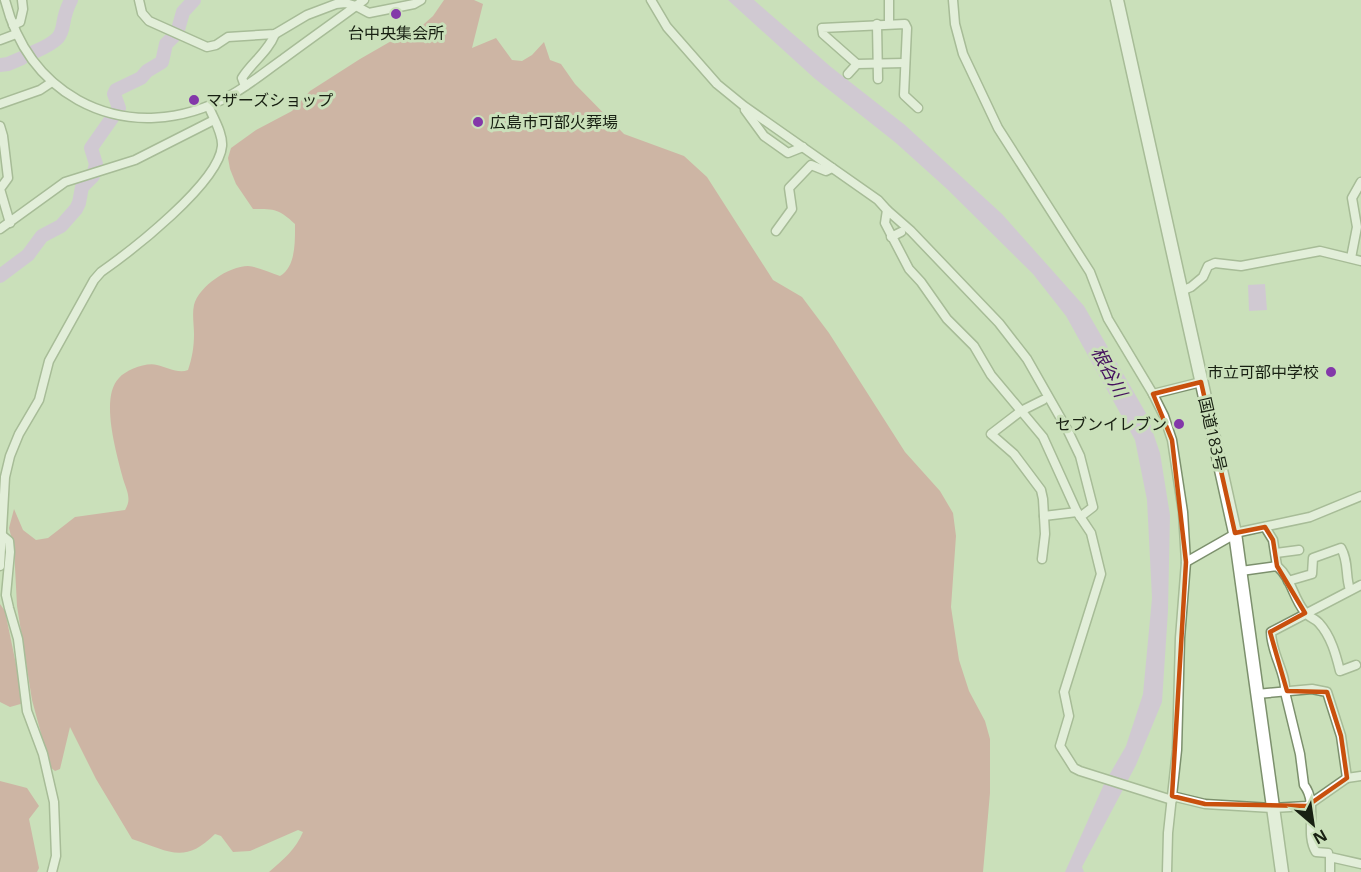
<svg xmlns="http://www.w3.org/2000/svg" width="1361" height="872" font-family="'Open Sans','Noto Sans JP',sans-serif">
	<rect width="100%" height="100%" fill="#cae0ba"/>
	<!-- forest -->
	<g fill="#d1818a">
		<path d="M 444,0 L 474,0 L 483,4 L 472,48 L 496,38 L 512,60 L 522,61 L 532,55 L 544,42 L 550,60 L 561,64 L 575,84 L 624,134 L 684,156 L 707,177 L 773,280 L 802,297 L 829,333 L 905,452 L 940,491 L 953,513 L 956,536 L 951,607 L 959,660 L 969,691 L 985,721 L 990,739 L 990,793 L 983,872 L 269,872 C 283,860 296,849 303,832 L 298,830 L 250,851 L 233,852 L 221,836 L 215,834 C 184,865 169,851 132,839 L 96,779 L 70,727 L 60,769 L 55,771 L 50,767 L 32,700 L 17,606 L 14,548 L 9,528 L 14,509 L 23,530 L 36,540 L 48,538 L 75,517 L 125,510 C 133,498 125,488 122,475 C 116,451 100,397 119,378 C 126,370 146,362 157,365 C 167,367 178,374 188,370 C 192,358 194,347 194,334 C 194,325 192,314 194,305 C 199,286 229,266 248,266 C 258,267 270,273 280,276 C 296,267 295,241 295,224 C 279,209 275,209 253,209 L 236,184 L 230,169 L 228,158 L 231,148 L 256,130 L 292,111 L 310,91 L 360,59 L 400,36 L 415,32 L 433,16 Z"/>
		<path d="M 0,604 L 5,611 L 24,703 L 10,707 L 0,702 Z"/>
		<path d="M 0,781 L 27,788 L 39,806 L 29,819 L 39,868 L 37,872 L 0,872 Z"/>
	</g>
	<!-- water -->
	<g fill="#d7aef0">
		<path d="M 728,0 L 754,0 L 831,67 L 905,125 L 1002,214 L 1084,306 L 1147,415 L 1160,453 L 1170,515 L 1168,611 L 1162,702 L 1136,765 L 1082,867 L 1084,872 L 1065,872 L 1104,784 L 1126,746 L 1143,694 L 1152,598 L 1147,500 L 1135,440 L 1066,316 L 1033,274 L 947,189 L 896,143 L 814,78 Z"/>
		<path d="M 1265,284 L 1267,310 L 1249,311 L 1248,285 Z"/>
	</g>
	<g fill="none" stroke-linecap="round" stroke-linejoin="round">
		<!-- river -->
		<g stroke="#d7aef0" stroke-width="14">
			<path d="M 34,52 C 75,34 55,30 71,0"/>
			<path d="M 0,65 L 8,64 L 22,58"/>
			<path d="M 0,276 L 28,255 L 42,236 L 61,226 L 76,209 L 79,203 L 82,187 L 93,176 L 96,164 L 91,148 L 119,108 L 114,94 L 116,90 L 141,78 L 147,71 L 162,62 L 166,44 L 177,33 L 183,12 L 194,0"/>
		</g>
		<defs>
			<g id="minor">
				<path d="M 5,0 C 16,43 39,78 78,100 C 127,127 183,122 231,95 C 249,85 266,71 283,59 C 310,39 337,20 364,0"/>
				<path d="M 139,0 L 142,13 L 149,21 L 207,47 L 216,45 L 228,37 L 275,34 L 307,15 L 336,4 L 345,3 L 356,6 L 369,13 L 414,4 L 421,0"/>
				<path d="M 651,0 L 667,27 L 717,84 L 744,106 L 878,200 L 887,210"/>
				<path d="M 889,0 L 889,23"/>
				<path d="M 953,0 L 955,24 L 963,54 L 998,128 L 1090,272 L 1108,319 L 1153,394 L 1164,416 L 1172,440 L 1183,512 L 1186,562 L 1180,638 L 1177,750 L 1168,833 L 1167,872"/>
				<path d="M 877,24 L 878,79"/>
				<path d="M 13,25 L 20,22 L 23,9 L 22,0"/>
				<path d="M 0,40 L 16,34"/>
				<path d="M 857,64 L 823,34 L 822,28 L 905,24 L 907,28 L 904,95 L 918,108"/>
				<path d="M 848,74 L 857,64 L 905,63"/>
				<path d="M 245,86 L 242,78 C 252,62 268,52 275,34"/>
				<path d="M 0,104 L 40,90 L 52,82"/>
				<path d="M 745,110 L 764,136 L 788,153 L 803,147"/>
				<path d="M 0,126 L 3,136 L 8,178 L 0,189 L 10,223"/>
				<path d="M 0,229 L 65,182 L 135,160 L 214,120"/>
				<path d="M 776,231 L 792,209 L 789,188 L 811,165 L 826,171 L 832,168"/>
				<path d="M 891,237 L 901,232"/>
				<path d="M 1351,258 L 1357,227 L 1352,198 L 1361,182"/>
				<path d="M 1181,291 L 1191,287 L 1203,277 L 1208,266 L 1215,263 L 1241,266 L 1320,251 L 1361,261"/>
				<path d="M 1153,394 L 1201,382"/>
				<path d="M 1044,516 L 1077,512"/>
				<path d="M 1080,517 L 1093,507 L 1080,456 L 1068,431 L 1027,359 L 999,323 L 911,231 L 887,210 L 885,223 L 909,269 L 921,282 L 947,319 L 974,346 L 991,375 L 1043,437 L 1077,512 L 1091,533 L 1101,574 L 1064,692 L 1069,716 L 1060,746 L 1074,768 L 1080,771 L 1172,800"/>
				<path d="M 1265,527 L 1273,540 L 1277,566"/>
				<path d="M 1235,533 L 1310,517 L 1361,496"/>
				<path d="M 3,536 L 9,541 L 10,552 L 6,595 L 9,608 L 18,639 L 27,711 L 43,754 L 54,802 L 56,856 L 52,872"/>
				<path d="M 1276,553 L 1299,550"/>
				<path d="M 1042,559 L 1045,534 L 1043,499 L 1041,490 L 1014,454 L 991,434 L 1021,411 L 1043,400"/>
				<path d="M 1186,562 L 1235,534"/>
				<path d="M 0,566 L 5,477 L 10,456 L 19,434 L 39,400 L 49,361 L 94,280 L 101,272 C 131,251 219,183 222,146 C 223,133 213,118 209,107"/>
				<path d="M 1241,571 L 1277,566 C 1291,578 1293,597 1304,611 C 1307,617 1315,618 1319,623 C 1331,636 1336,655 1340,671 L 1356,665"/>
				<path d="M 1288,581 L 1312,574 L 1313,558 L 1341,548 C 1349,562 1345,575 1350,590"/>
				<path d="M 1257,694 L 1312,689 L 1327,692 L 1341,736 L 1347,778 L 1361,776"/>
				<path d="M 1172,796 L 1205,804 L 1273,808 L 1307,806 L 1347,778"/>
				<path d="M 1328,853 L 1316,852 C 1304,833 1319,804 1304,785 L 1300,754 L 1285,692 C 1287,675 1271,653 1271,632 L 1361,585"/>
				<path d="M 1330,872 L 1330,857 L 1361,864"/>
			</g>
			<path id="highway" d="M 1117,0 L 1235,533 L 1282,872"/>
		</defs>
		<!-- minor casing -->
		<use href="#minor" stroke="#7c906d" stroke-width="11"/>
		<!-- highway casing -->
		<use href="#highway" stroke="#7c906d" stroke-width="15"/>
		<!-- minor -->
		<use href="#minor" stroke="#fff" stroke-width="8"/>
		<!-- highway -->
		<use href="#highway" stroke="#fff" stroke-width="12"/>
	</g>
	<!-- marked area -->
	<path d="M0 0H1361V872H0ZM 1201,382 L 1235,533 L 1265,527 L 1273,540 L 1277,566 L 1305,613 L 1270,632 L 1287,691 L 1327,692 L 1341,736 L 1347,778 L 1307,806 L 1205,804 L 1172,796 L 1186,562 L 1172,440 L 1153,394 Z" fill="#cae0ba" fill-opacity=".55" fill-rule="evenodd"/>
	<path fill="none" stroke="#c9500d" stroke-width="4.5" stroke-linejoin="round" d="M 1201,382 L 1235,533 L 1265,527 L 1273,540 L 1277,566 L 1305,613 L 1270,632 L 1287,691 L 1327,692 L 1341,736 L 1347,778 L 1307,806 L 1205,804 L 1172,796 L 1186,562 L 1172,440 L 1153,394 Z"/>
	<!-- markers -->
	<g fill="#8338a9" stroke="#cae0ba" stroke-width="2">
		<circle cx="396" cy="14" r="6"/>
		<circle cx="194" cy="100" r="6"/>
		<circle cx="478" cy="122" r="6"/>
		<circle cx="1331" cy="372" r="6"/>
		<circle cx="1179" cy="424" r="6"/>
	</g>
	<g text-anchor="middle" stroke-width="6" stroke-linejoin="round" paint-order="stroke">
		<!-- poi labels -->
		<g font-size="16" fill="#182012" stroke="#cae0ba" text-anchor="start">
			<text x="396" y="39" text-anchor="middle">台中央集会所</text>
			<text x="206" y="106">マザーズショップ</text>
			<text x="490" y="128">広島市可部火葬場</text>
			<text x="1319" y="378" text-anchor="end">市立可部中学校</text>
			<text x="1167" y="430" text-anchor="end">セブンイレブン</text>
		</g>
		<!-- street labels -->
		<g font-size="16" fill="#182012" stroke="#cae0ba">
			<text transform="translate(1213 434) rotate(77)" y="6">国道183号</text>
		</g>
		<!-- water labels -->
		<g font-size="18" font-style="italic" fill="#45115e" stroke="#cae0ba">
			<text transform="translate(1109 372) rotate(62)" y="6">根谷川</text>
		</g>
	</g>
	<!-- north arrow -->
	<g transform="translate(1313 824) rotate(151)" stroke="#cae0ba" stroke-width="4.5" paint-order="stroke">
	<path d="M0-4.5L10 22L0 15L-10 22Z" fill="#182012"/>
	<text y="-9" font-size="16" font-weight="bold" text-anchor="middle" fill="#182012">N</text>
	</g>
</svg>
